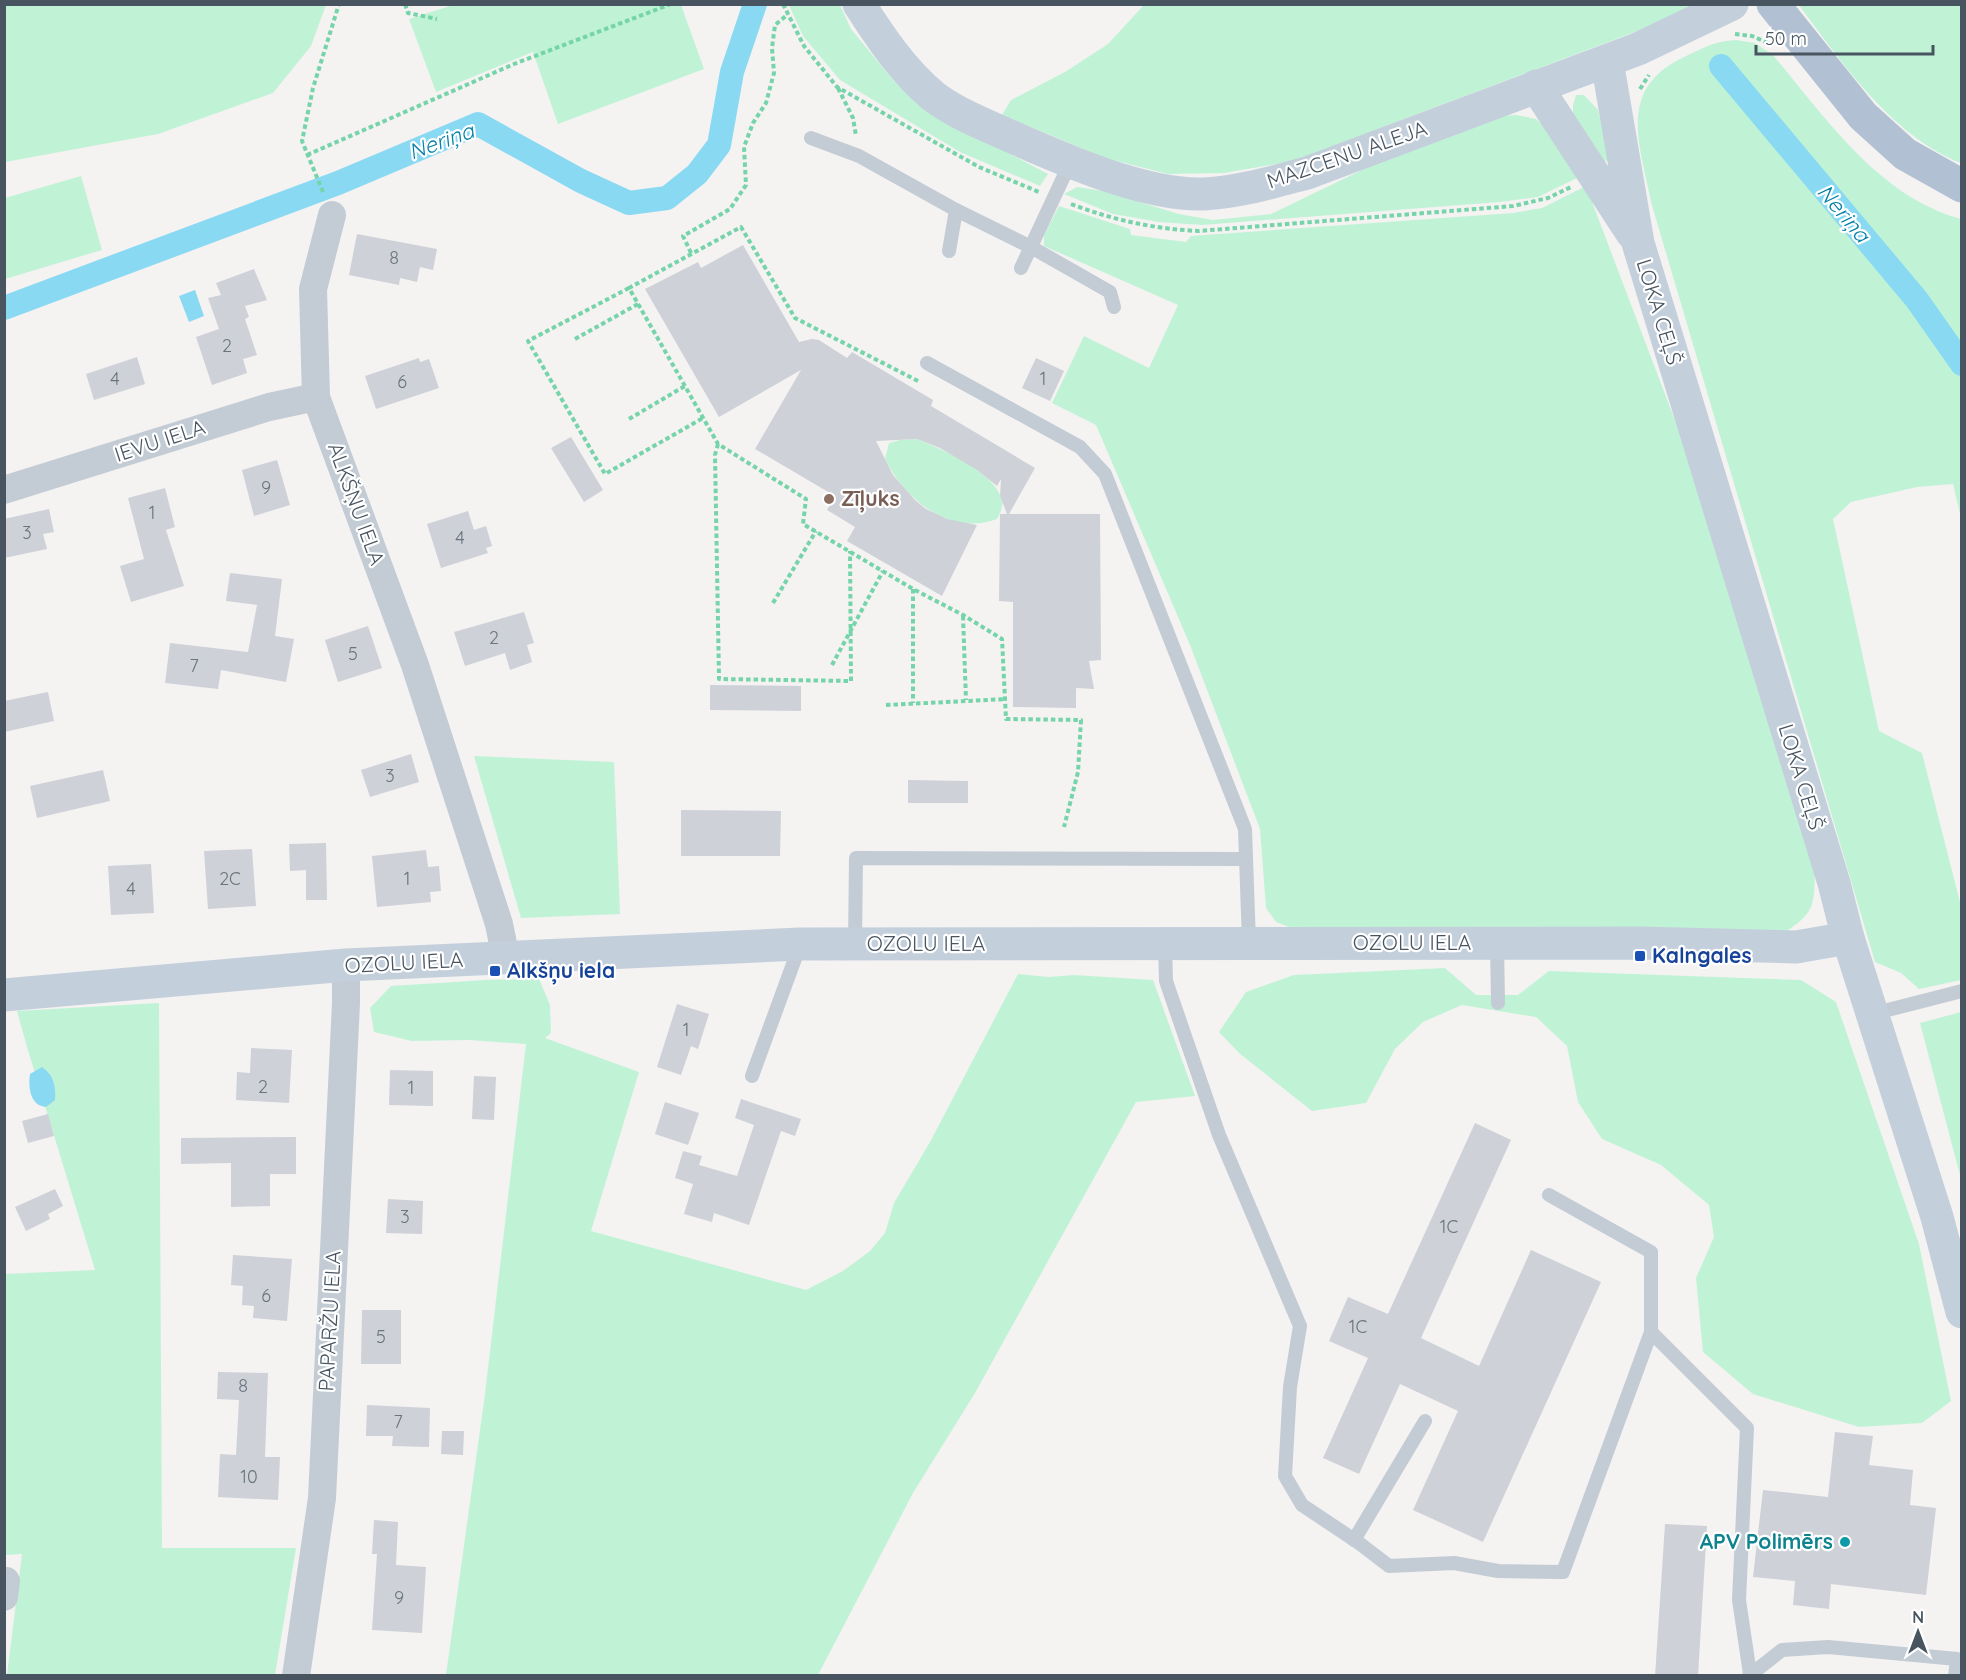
<svg xmlns="http://www.w3.org/2000/svg" width="1966" height="1680" font-family="Quicksand,sans-serif">
	<rect width="100%" height="100%" fill="#f5f2f2"/>
	<!-- green -->
	<g fill="#c0f3d6">
		<path d="M 5,4 L 326,4 L 326,5 L 311,46 L 273,93 L 158,134 L 5,162 Z"/>
		<path d="M 453,5 L 681,5 L 704,69 L 558,124 L 533,52 L 436,92 L 409,19 Z"/>
		<path d="M 789,5 L 840,5 L 851,29 L 894,81 L 935,114 L 1048,174 L 1040,186 L 960,152 L 840,80 L 803,36 Z"/>
		<path d="M 1144,5 L 1695,5 L 1672,18 L 1380,128 L 1310,158 L 1224,173 L 1168,174 L 1105,158 L 1002,115 L 1011,100 L 1065,72 L 1108,44 Z"/>
		<path d="M 1799,5 L 1961,5 L 1961,163 C 1893,137 1841,62 1799,5 Z"/>
		<path d="M 1736,40 L 1755,43 L 1773,55 C 1826,118 1878,196 1961,219 L 1961,518 L 1953,484 L 1917,487 L 1851,502 L 1833,519 L 1879,731 L 1922,753 L 1961,906 L 1961,980 L 1919,989 L 1901,973 L 1875,962 L 1651,202 C 1640,144 1616,89 1684,57 C 1703,48 1714,41 1736,40 Z"/>
		<path d="M 1576,95 L 1584,95 L 1598,110 L 1610,159 L 1598,165 L 1573,120 L 1573,105 Z"/>
		<path d="M 1517,115 L 1536,119 L 1550,132 L 1579,177 L 1538,197 L 1500,202 L 1202,225 L 1159,222 L 1113,214 L 1064,194 L 1077,187 L 1103,191 L 1179,214 L 1213,220 L 1271,214 L 1391,156 L 1496,116 Z"/>
		<path d="M 81,176 L 102,250 L 5,279 L 5,198 Z"/>
		<path d="M 1586,186 L 1679,431 L 1815,872 C 1814,907 1814,913 1784,933 L 1294,929 L 1276,922 L 1266,908 L 1260,829 L 1190,645 L 1096,425 L 1052,403 L 1084,336 L 1149,368 L 1178,305 L 1044,246 L 1044,235 L 1059,206 L 1130,229 L 1131,235 L 1186,242 L 1191,236 L 1513,213 L 1542,208 Z"/>
		<path d="M 917,439 C 940,448 998,474 1002,501 C 1003,507 1000,514 997,519 C 949,537 905,499 885,459 L 889,443 L 900,440 Z"/>
		<path d="M 474,756 L 614,762 L 620,914 L 521,918 Z"/>
		<path d="M 1445,968 L 1476,995 L 1518,995 L 1549,971 L 1801,980 L 1836,1002 L 1919,1244 L 1951,1401 L 1922,1423 L 1859,1427 L 1753,1394 L 1703,1352 L 1696,1278 L 1714,1237 L 1709,1205 L 1661,1165 L 1602,1139 L 1578,1102 L 1567,1046 L 1536,1017 L 1462,1005 L 1423,1022 L 1395,1049 L 1366,1103 L 1312,1111 L 1239,1053 L 1219,1032 L 1246,992 L 1294,975 Z"/>
		<path d="M 1018,974 L 1049,977 L 1074,975 L 1153,980 L 1195,1096 L 1136,1102 L 975,1393 L 913,1493 L 818,1675 L 446,1675 L 485,1394 L 526,1044 L 469,1040 L 412,1041 L 374,1032 L 370,1008 L 391,986 L 485,980 L 539,979 L 550,1005 L 551,1033 L 545,1038 L 639,1072 L 591,1231 L 806,1290 L 843,1271 L 870,1251 L 885,1233 L 894,1203 L 930,1142 Z"/>
		<path d="M 159,1003 L 162,1548 L 296,1548 L 275,1675 L 7,1675 L 22,1554 L 5,1555 L 4,1274 L 95,1270 L 27,1047 L 17,1011 Z"/>
		<path d="M 1961,1012 L 1962,1012 L 1961,1179 L 1920,1023 Z"/>
	</g>
	<!-- water -->
	<g fill="#8ad9f2">
		<path d="M 195,290 L 204,316 L 189,322 L 179,296 Z"/>
		<path d="M 42,1067 C 54,1075 56,1087 55,1100 L 46,1107 C 30,1106 28,1087 30,1074 Z"/>
	</g>
	<g fill="none" stroke-linecap="round" stroke-linejoin="round">
		<!-- canal -->
		<g stroke="#8ad9f2" stroke-width="24">
			<path d="M 1721,66 L 1917,300 L 1962,364"/>
			<path d="M 4,308 L 338,183 L 478,124 L 581,181 L 629,203 L 667,198 L 697,174 L 719,145 L 732,72 L 755,4"/>
		</g>
	</g>
	<!-- building -->
	<g fill="#ced1d7">
		<path d="M 357,234 L 437,249 L 433,270 L 420,267 L 417,282 L 400,278 L 399,285 L 349,275 Z"/>
		<path d="M 743,245 L 799,342 L 812,339 L 819,340 L 847,358 L 852,352 L 933,400 L 931,406 L 1035,468 L 1009,514 L 1100,514 L 1101,660 L 1089,661 L 1094,689 L 1076,688 L 1076,708 L 1013,707 L 1013,602 L 999,601 L 1000,514 L 1007,514 L 1000,496 L 1001,479 L 997,486 L 977,470 L 940,448 L 917,439 L 876,441 L 893,475 L 915,500 L 926,509 L 947,519 L 977,525 L 942,596 L 847,541 L 855,527 L 827,510 L 835,496 L 755,449 L 801,370 L 719,417 L 645,289 L 698,262 L 701,268 Z"/>
		<path d="M 254,269 L 267,300 L 245,306 L 249,317 L 245,319 L 257,355 L 243,359 L 247,373 L 212,385 L 196,337 L 219,329 L 208,298 L 221,295 L 216,283 Z"/>
		<path d="M 137,357 L 145,384 L 94,400 L 86,374 Z"/>
		<path d="M 419,358 L 420,362 L 429,359 L 439,388 L 376,409 L 365,376 Z"/>
		<path d="M 1036,358 L 1064,371 L 1050,401 L 1022,388 Z"/>
		<path d="M 571,437 L 603,490 L 584,502 L 551,448 Z"/>
		<path d="M 277,460 L 290,505 L 254,516 L 242,470 Z"/>
		<path d="M 165,488 L 175,527 L 166,530 L 184,586 L 131,602 L 120,566 L 144,559 L 128,498 Z"/>
		<path d="M 49,509 L 54,532 L 43,534 L 47,549 L 4,558 L 4,519 Z"/>
		<path d="M 468,511 L 474,530 L 486,526 L 492,546 L 486,548 L 488,553 L 441,568 L 427,524 Z"/>
		<path d="M 230,573 L 282,579 L 275,636 L 294,639 L 286,682 L 221,670 L 218,689 L 165,683 L 170,643 L 248,652 L 257,605 L 226,601 Z"/>
		<path d="M 524,612 L 534,643 L 527,645 L 532,662 L 510,670 L 505,653 L 465,666 L 454,632 Z"/>
		<path d="M 368,626 L 382,668 L 338,682 L 325,640 Z"/>
		<path d="M 710,685 L 801,686 L 801,711 L 710,710 Z"/>
		<path d="M 48,692 L 54,721 L 4,732 L 4,701 Z"/>
		<path d="M 411,754 L 419,782 L 370,797 L 361,770 Z"/>
		<path d="M 103,770 L 110,801 L 37,818 L 30,786 Z"/>
		<path d="M 908,780 L 968,781 L 968,803 L 908,803 Z"/>
		<path d="M 681,810 L 781,811 L 780,856 L 681,856 Z"/>
		<path d="M 326,843 L 327,900 L 306,900 L 306,870 L 290,871 L 289,844 Z"/>
		<path d="M 252,849 L 256,906 L 208,909 L 204,851 Z"/>
		<path d="M 426,850 L 428,867 L 439,866 L 441,891 L 430,892 L 431,902 L 377,907 L 372,856 Z"/>
		<path d="M 151,864 L 154,913 L 111,915 L 108,866 Z"/>
		<path d="M 677,1004 L 709,1014 L 698,1049 L 691,1046 L 681,1075 L 657,1067 Z"/>
		<path d="M 251,1048 L 292,1050 L 289,1103 L 236,1100 L 237,1072 L 250,1073 Z"/>
		<path d="M 390,1070 L 433,1071 L 433,1106 L 389,1105 Z"/>
		<path d="M 474,1076 L 496,1077 L 494,1120 L 472,1119 Z"/>
		<path d="M 741,1099 L 801,1119 L 795,1136 L 781,1131 L 749,1225 L 714,1213 L 712,1222 L 684,1214 L 693,1184 L 675,1178 L 683,1151 L 702,1156 L 699,1165 L 737,1176 L 754,1125 L 735,1118 Z"/>
		<path d="M 665,1102 L 699,1113 L 688,1145 L 655,1134 Z"/>
		<path d="M 48,1114 L 54,1136 L 28,1143 L 22,1121 Z"/>
		<path d="M 1475,1123 L 1511,1140 L 1421,1338 L 1479,1366 L 1531,1250 L 1601,1282 L 1483,1542 L 1413,1510 L 1458,1411 L 1400,1384 L 1359,1474 L 1323,1458 L 1368,1358 L 1329,1341 L 1348,1297 L 1388,1314 Z"/>
		<path d="M 296,1137 L 296,1174 L 270,1174 L 270,1206 L 231,1207 L 231,1163 L 181,1164 L 181,1138 Z"/>
		<path d="M 55,1189 L 63,1206 L 48,1214 L 50,1219 L 26,1231 L 15,1207 Z"/>
		<path d="M 388,1199 L 423,1201 L 422,1234 L 386,1233 Z"/>
		<path d="M 233,1255 L 292,1259 L 287,1321 L 253,1318 L 254,1306 L 242,1305 L 243,1286 L 231,1285 Z"/>
		<path d="M 362,1310 L 401,1310 L 401,1364 L 361,1364 Z"/>
		<path d="M 218,1372 L 268,1373 L 265,1457 L 280,1457 L 278,1500 L 218,1497 L 220,1454 L 236,1455 L 239,1400 L 217,1399 Z"/>
		<path d="M 367,1405 L 430,1408 L 429,1447 L 392,1446 L 393,1436 L 366,1436 Z"/>
		<path d="M 442,1431 L 464,1431 L 463,1455 L 441,1454 Z"/>
		<path d="M 1835,1432 L 1873,1436 L 1869,1465 L 1913,1470 L 1910,1505 L 1936,1508 L 1926,1595 L 1831,1584 L 1829,1609 L 1793,1605 L 1795,1581 L 1753,1577 L 1763,1490 L 1828,1497 Z"/>
		<path d="M 374,1520 L 398,1522 L 396,1565 L 426,1567 L 422,1633 L 372,1630 L 377,1554 L 372,1554 Z"/>
		<path d="M 1665,1524 L 1707,1526 L 1698,1676 L 1655,1676 Z"/>
	</g>
	<g fill="none" stroke-linecap="round" stroke-linejoin="round">
		<!-- path -->
		<g stroke="#75d4a9" stroke-width="4" stroke-dasharray="4.5 3" stroke-linecap="butt">
			<path d="M 405,4 L 408,13 L 437,19"/>
			<path d="M 783,4 L 804,46 L 837,87 L 979,167 L 1039,192"/>
			<path d="M 1735,34 L 1752,36 L 1768,43"/>
			<path d="M 838,88 L 853,118 L 856,136"/>
			<path d="M 1640,89 L 1649,75"/>
			<path d="M 307,155 L 514,64 L 671,4"/>
			<path d="M 323,192 L 302,141 L 313,88 L 339,4"/>
			<path d="M 1071,204 C 1113,220 1154,229 1199,231 L 1513,206 L 1548,198 L 1571,187"/>
			<path d="M 691,253 L 683,236 L 730,209 L 746,185 L 744,147 L 753,123 L 766,103 L 774,73 L 772,48 L 775,25 L 787,15"/>
			<path d="M 629,288 L 528,341 L 605,474 L 703,418"/>
			<path d="M 575,339 L 638,304"/>
			<path d="M 918,381 L 795,318 L 741,227 L 629,288 L 718,444 L 806,499 L 803,524 L 913,589 L 963,615 L 1002,639 L 1006,719 L 1081,720 L 1078,772 L 1064,827"/>
			<path d="M 629,419 L 685,386"/>
			<path d="M 718,444 L 715,455 L 719,679 L 851,681 L 850,551"/>
			<path d="M 913,589 L 913,703"/>
			<path d="M 773,603 L 816,531"/>
			<path d="M 963,616 L 966,700"/>
			<path d="M 832,665 L 883,571"/>
			<path d="M 886,705 L 1006,699"/>
		</g>
		<!-- lane -->
		<g stroke="#c3ccd4" stroke-width="14">
			<path d="M 811,138 L 859,156 L 956,210 L 1031,247 L 1110,292 L 1114,307"/>
			<path d="M 949,251 L 956,210"/>
			<path d="M 1021,268 L 1071,161"/>
			<path d="M 927,363 L 1080,447 L 1105,474 L 1245,829 L 1249,943"/>
			<path d="M 1165,942 L 1166,981 L 1219,1135 L 1300,1326 L 1290,1387 L 1285,1476 L 1302,1505 L 1359,1543 L 1389,1566 L 1454,1563 L 1498,1571 L 1563,1572 L 1651,1332"/>
			<path d="M 1497,943 L 1498,1003"/>
			<path d="M 855,944 L 856,858 L 1246,859"/>
			<path d="M 1872,1014 L 1962,991"/>
			<path d="M 752,1076 L 800,945"/>
			<path d="M 1549,1195 L 1651,1252 L 1651,1332 L 1747,1428 L 1739,1600 L 1750,1674"/>
			<path d="M 1354,1540 L 1425,1421"/>
			<path d="M 1749,1676 L 1782,1650 L 1828,1647 L 1957,1659 L 1955,1676"/>
		</g>
		<!-- street -->
		<g stroke="#c3ccd4" stroke-width="28">
			<path d="M 332,215 L 313,289 L 316,397 L 415,665 L 499,924 L 506,959"/>
			<path d="M 4,490 L 269,407 L 316,397"/>
			<path d="M 4,1597 L 6,1581"/>
			<path d="M 296,1676 L 322,1498 L 346,1003 L 346,965"/>
		</g>
		<!-- secondary -->
		<g stroke="#c4cfdc" stroke-width="33">
			<path d="M 859,4 C 880,37 903,71 933,96 C 954,112 977,121 1001,132 C 1057,157 1143,196 1204,194 C 1239,192 1273,182 1307,173 L 1638,49 L 1732,4"/>
			<path d="M 1607,61 L 1638,243 L 1834,883 L 1848,938 L 1937,1217 L 1962,1312"/>
			<path d="M 1536,86 L 1632,233"/>
			<path d="M 4,995 L 346,965 L 800,944 L 1641,943 L 1796,947 L 1848,938"/>
		</g>
		<!-- primary -->
		<path stroke="#b1c0d2" stroke-width="33" d="M 1773,4 L 1863,116 L 1905,154 L 1962,186"/>
	</g>
	<!-- markers -->
	<circle fill="#8d6e63" stroke="#fff" stroke-width="2" cx="829" cy="499" r="6"/>
	<g fill="#1a4fb4" stroke="#fff" stroke-width="2">
		<rect x="1634" y="950" width="12" height="12" rx="3"/>
		<rect x="489" y="965" width="12" height="12" rx="3"/>
	</g>
	<circle fill="#0f9aa8" stroke="#fff" stroke-width="2" cx="1845" cy="1542" r="6"/>
	<g text-anchor="middle" stroke-width="4.5" stroke-linejoin="round" paint-order="stroke">
		<!-- number labels -->
		<g font-size="18" fill="#6a747e">
			<text x="394" y="264">8</text>
			<text x="227" y="352">2</text>
			<text x="115" y="385">4</text>
			<text x="1043" y="385">1</text>
			<text x="402" y="388">6</text>
			<text x="266" y="494">9</text>
			<text x="152" y="519">1</text>
			<text x="27" y="539">3</text>
			<text x="460" y="544">4</text>
			<text x="494" y="644">2</text>
			<text x="353" y="660">5</text>
			<text x="194" y="672">7</text>
			<text x="390" y="782">3</text>
			<text x="230" y="885">2C</text>
			<text x="407" y="885">1</text>
			<text x="131" y="895">4</text>
			<text x="686" y="1036">1</text>
			<text x="263" y="1093">2</text>
			<text x="411" y="1094">1</text>
			<text x="405" y="1223">3</text>
			<text x="1449" y="1233">1C</text>
			<text x="266" y="1302">6</text>
			<text x="1358" y="1333">1C</text>
			<text x="381" y="1343">5</text>
			<text x="243" y="1392">8</text>
			<text x="398" y="1428">7</text>
			<text x="249" y="1483">10</text>
			<text x="399" y="1604">9</text>
		</g>
		<!-- street labels -->
		<g font-size="21" fill="#485561" stroke="#fff">
			<text transform="translate(1347 155) rotate(-19)" y="7">MAZCENU ALEJA</text>
			<text transform="translate(1659 312) rotate(73)" y="7">LOKA CEĻŠ</text>
			<text transform="translate(160 441) rotate(-18)" y="7">IEVU IELA</text>
			<text transform="translate(356 504) rotate(70)" y="7">ALKŠŅU IELA</text>
			<text transform="translate(1801 777) rotate(73)" y="7">LOKA CEĻŠ</text>
			<text x="1412" y="950">OZOLU IELA</text>
			<text x="926" y="951">OZOLU IELA</text>
			<text transform="translate(404 963) rotate(-3)" y="7">OZOLU IELA</text>
			<text transform="translate(330 1321) rotate(-87)" y="7">PAPARŽU IELA</text>
		</g>
		<!-- education labels -->
		<g font-size="21" font-weight="bold" fill="#785e54" stroke="#fff" text-anchor="start">
			<text x="841" y="506">Zīļuks</text>
		</g>
		<!-- transit labels -->
		<g font-size="21" font-weight="bold" fill="#164399" stroke="#fff" text-anchor="start">
			<text x="1652" y="963">Kalngales</text>
			<text x="507" y="978">Alkšņu iela</text>
		</g>
		<!-- culture labels -->
		<g font-size="21" font-weight="bold" fill="#0d838f" stroke="#fff" text-anchor="end">
			<text x="1833" y="1549">APV Polimērs</text>
		</g>
		<!-- water labels -->
		<g font-size="22" font-style="italic" fill="#0480a9" stroke="#fff">
			<text transform="translate(441 141) rotate(-20)" y="8">Neriņa</text>
			<text transform="translate(1844 213) rotate(50)" y="8">Neriņa</text>
		</g>
	</g>
	<!-- border -->
	<rect width="1966" height="1680" fill="none" stroke="#485561" stroke-width="12"/>
	<!-- north arrow -->
	<g transform="translate(1918 1632)" stroke="#ffffff" stroke-width="4.5" paint-order="stroke">
	<path d="M0-4.5L10 22L0 15L-10 22Z" fill="#485561"/>
	<text y="-9" font-size="16" font-weight="bold" text-anchor="middle" fill="#485561">N</text>
	</g>
	<!-- scale -->
	<path d="M1756 45v9h177v-9" fill="none" stroke="#485561" stroke-width="3"/>
	<text x="1765" y="45" font-size="18" fill="#485561" stroke="#ffffff" stroke-width="4.5" paint-order="stroke">50 m</text>
</svg>
